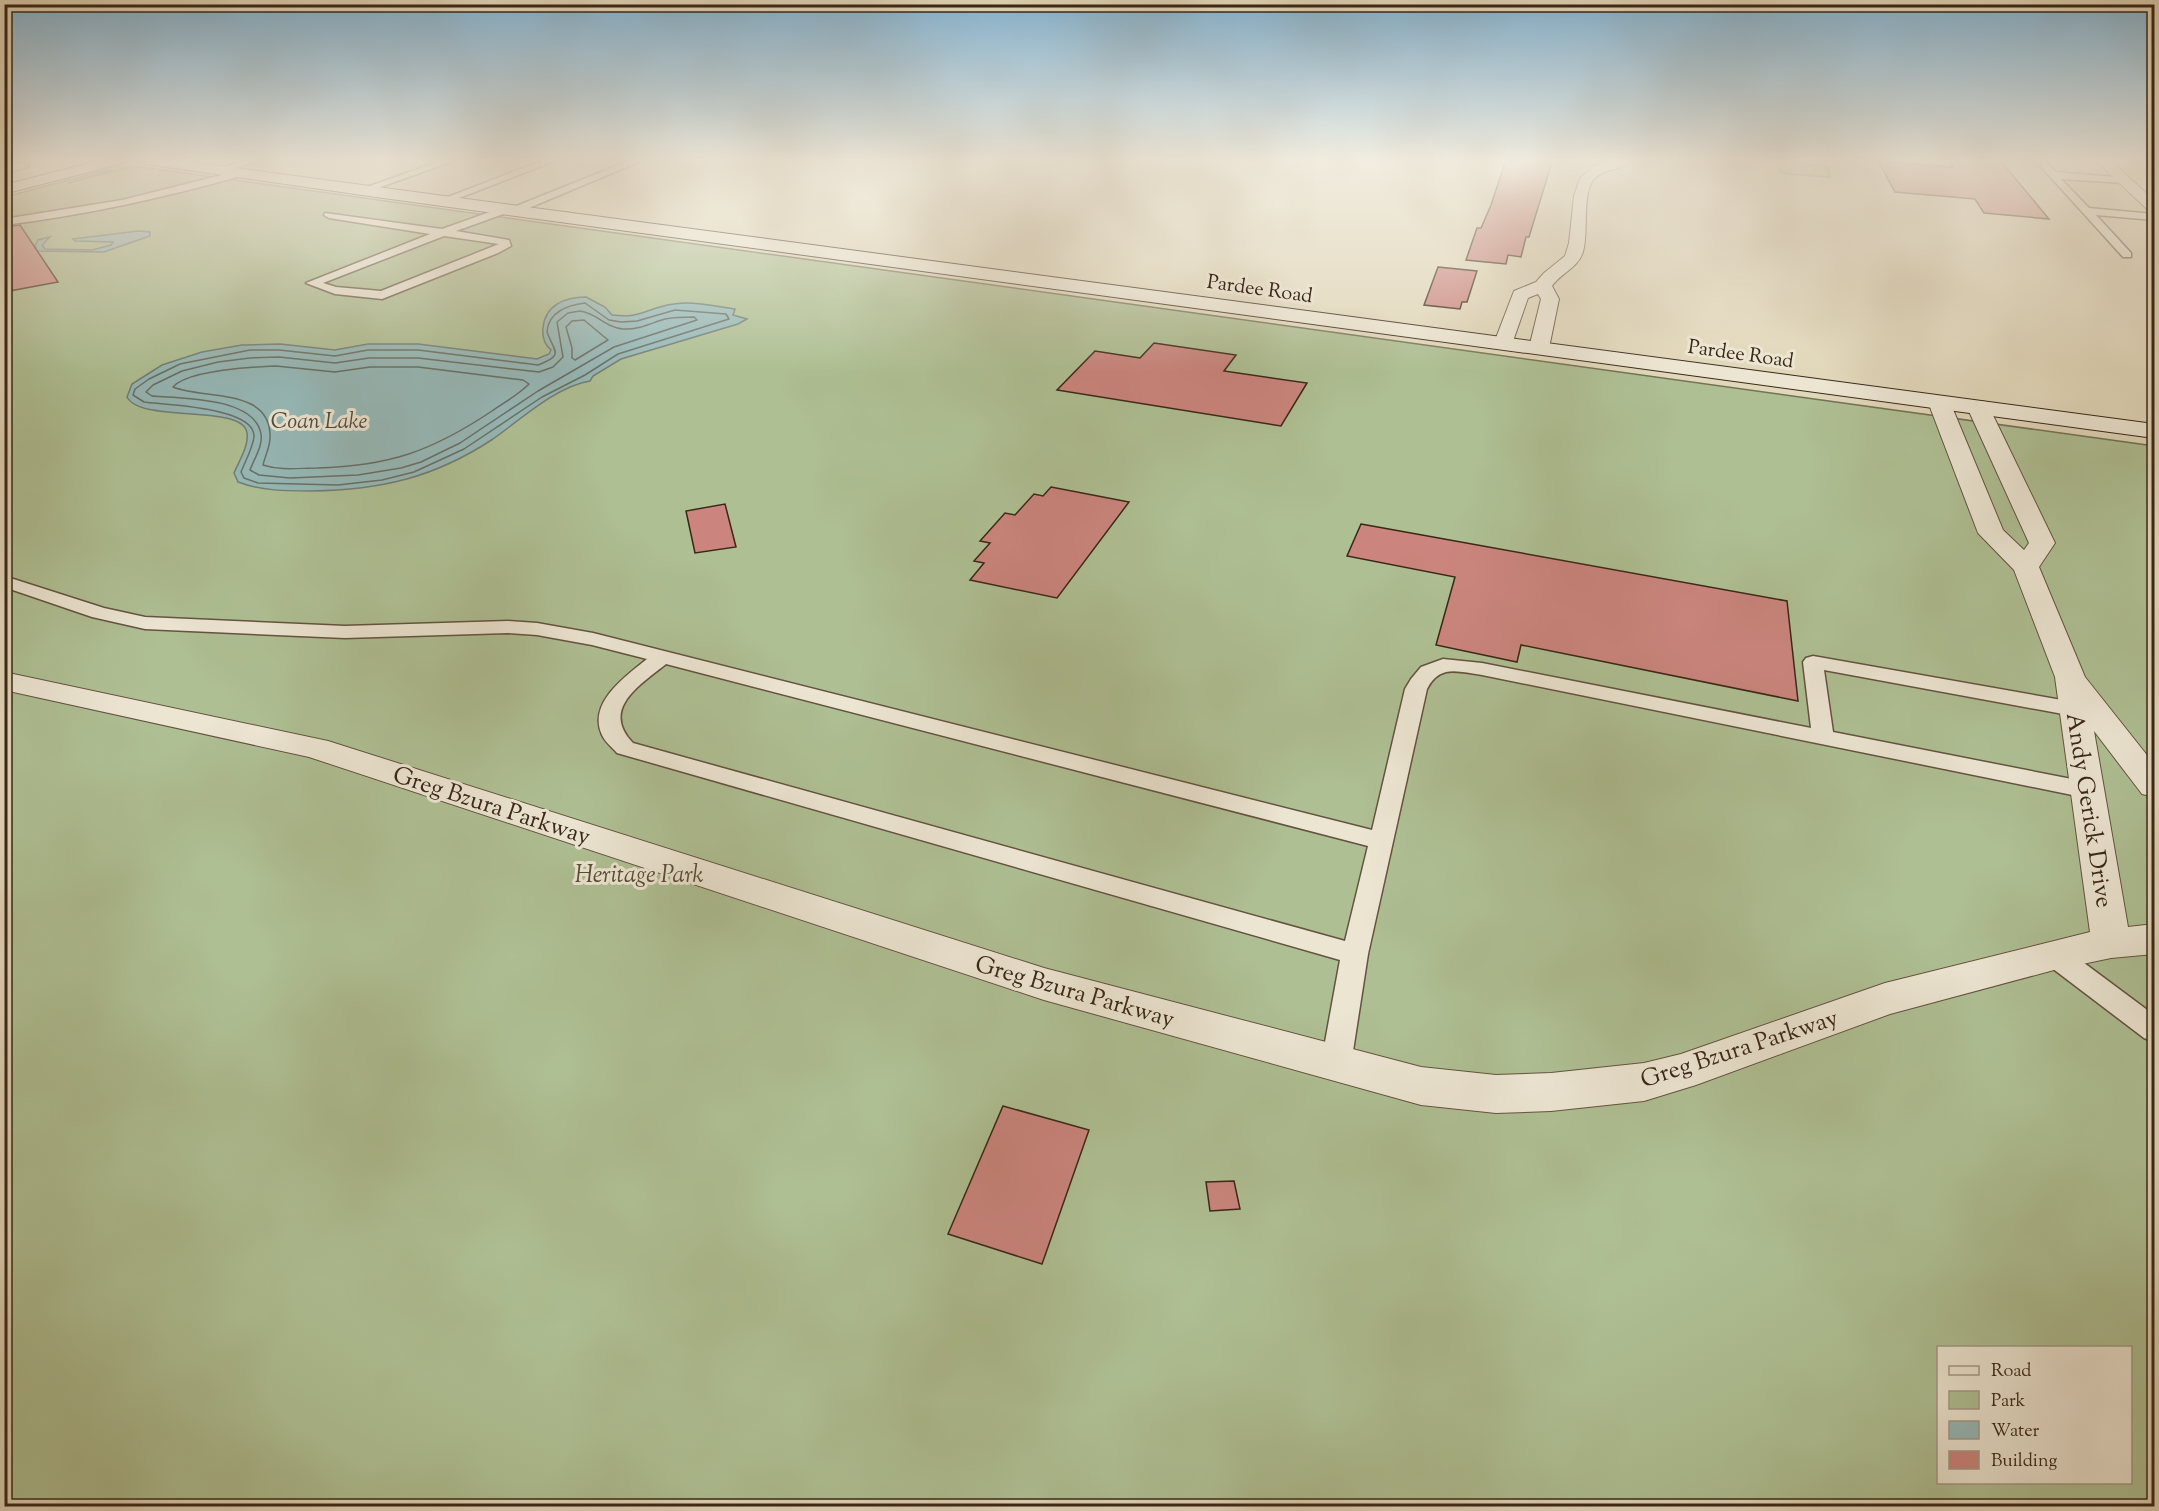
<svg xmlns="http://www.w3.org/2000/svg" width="2159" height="1511" font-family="'Sorts Mill Goudy',serif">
	<rect width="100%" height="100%" fill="#e1d7ba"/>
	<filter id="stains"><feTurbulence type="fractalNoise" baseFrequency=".00333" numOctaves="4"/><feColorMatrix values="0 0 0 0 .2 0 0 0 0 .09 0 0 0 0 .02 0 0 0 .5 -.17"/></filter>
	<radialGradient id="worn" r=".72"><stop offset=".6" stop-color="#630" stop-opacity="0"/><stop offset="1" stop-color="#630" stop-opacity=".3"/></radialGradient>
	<!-- green -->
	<g fill="#aebf93" stroke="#747355" stroke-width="1.5" fill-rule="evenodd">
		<path d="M 1777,162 L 1823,166 L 1829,168 L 1830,177 L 1787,174 L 1781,172 Z"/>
		<path d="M 133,166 L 2154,446 L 2154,1506 L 5,1506 L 5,197 L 98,172 L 112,170 L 68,183 ZM 1938,1348 L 2130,1348 L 2130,1482 L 1938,1482 Z"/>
	</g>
	<!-- water -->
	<g fill="#96b8b7" stroke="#717e77" stroke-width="1.5">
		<path d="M 138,231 L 150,232 L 150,236 L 104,252 L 37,251 L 35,246 L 38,240 L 50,237 L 42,245 L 45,249 L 92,250 L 111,245 L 113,242 L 75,241 L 73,239 Z"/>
		<path d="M 586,297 L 605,307 L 612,315 C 642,319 648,307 674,304 C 694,301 715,306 735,309 L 733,315 L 747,319 L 738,324 L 621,359 L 593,376 L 590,381 C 557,386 520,420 493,439 C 434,478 380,490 311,491 C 286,491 262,491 238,482 L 234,473 C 239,461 249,446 247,433 C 243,403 141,424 127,397 L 132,384 L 162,365 L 202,352 L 242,345 L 280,344 L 335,350 L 368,344 L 418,344 L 537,359 L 549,354 L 551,350 C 545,345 542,337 543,328 C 545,305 565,297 586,297 Z"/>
	</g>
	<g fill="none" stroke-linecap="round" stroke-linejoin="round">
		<!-- shore -->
		<g stroke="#687067" stroke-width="1.5">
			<path d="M 585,303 L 609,320 L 621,322 L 637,321 L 675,310 L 726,314 L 729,319 L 618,354 L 585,375 L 542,397 L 464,449 L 414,472 L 382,480 L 338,485 L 258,483 L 244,478 L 241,472 C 245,462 253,447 254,437 C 256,407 165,405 144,402 L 133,395 L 135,389 L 149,379 L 180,364 L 250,350 L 279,350 L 335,356 L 368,350 L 418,350 L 538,365 C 565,355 554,352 547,332 C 548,312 568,305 585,303 Z"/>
			<path d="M 580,311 C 597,313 606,328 623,329 C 639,330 651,323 665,319 C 675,317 684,317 694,317 L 697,320 L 614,347 L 538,391 L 460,443 L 421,462 L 401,468 L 358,475 L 290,478 L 259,475 L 250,470 C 254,459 263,446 261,434 C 255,397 180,398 152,396 L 146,392 L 153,385 L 182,371 L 218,362 L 250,358 L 279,357 L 335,363 L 369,358 L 418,358 L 539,372 L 553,367 L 563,357 L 557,322 L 568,313 Z"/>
			<path d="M 584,320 L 608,340 L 575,360 L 572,358 L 572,348 L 566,327 L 572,321 Z"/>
			<path d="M 276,366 L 335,372 L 370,367 L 418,367 L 523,380 L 529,384 C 518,395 505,402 492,411 C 432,451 390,466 317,468 C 299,468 281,471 263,465 C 265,456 270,447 270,438 C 272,387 204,400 173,387 C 188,370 253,367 276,366 Z"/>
		</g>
	</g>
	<!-- building -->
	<g fill="#cb857e" stroke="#392717" stroke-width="1.5">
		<path d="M 1506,160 L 1552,162 L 1529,237 L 1526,237 L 1521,257 L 1508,255 L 1506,264 L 1466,260 L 1477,228 L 1481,228 L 1491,205 Z"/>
		<path d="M 1948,160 L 2000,160 L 2049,219 L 1984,213 L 1975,199 L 1895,192 L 1878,161 L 1953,167 Z"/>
		<path d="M 20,225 L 58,282 L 4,292 L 4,227 Z"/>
		<path d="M 1438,267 L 1477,271 L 1467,302 L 1462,302 L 1460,309 L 1424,305 Z"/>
		<path d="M 1154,343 L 1236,355 L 1224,371 L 1307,383 L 1281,426 L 1057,390 L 1095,351 L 1140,358 Z"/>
		<path d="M 1051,487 L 1129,502 L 1057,598 L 970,580 L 984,563 L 974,561 L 990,543 L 980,541 L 1005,513 L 1015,515 L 1034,494 L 1043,496 Z"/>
		<path d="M 725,504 L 736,547 L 695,553 L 686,511 Z"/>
		<path d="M 1361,524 L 1787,601 L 1798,701 L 1521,645 L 1517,662 L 1436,645 L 1455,577 L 1347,556 Z"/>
		<path d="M 1003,1106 L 1089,1130 L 1042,1264 L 948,1234 Z"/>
		<path d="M 1234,1181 L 1240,1209 L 1210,1211 L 1206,1182 Z"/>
	</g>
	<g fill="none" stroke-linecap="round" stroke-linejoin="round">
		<defs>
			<g id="service">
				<path d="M 4,160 L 30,166 L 4,174 L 4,168 L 12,166 L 4,165 Z"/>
				<path d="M 245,160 L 259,160 L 219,174 L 214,171 Z"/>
				<path d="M 443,160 L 456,160 L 364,193 L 356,191 Z"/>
				<path d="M 544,160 L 557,160 L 444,204 L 435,202 Z"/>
				<path d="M 631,160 L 643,160 L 517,213 L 509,212 L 456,231 L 509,240 L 511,246 L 498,253 L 382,299 L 335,294 L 306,283 L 430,234 L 329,218 L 324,215 L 325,213 L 442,229 L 501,208 L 509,209 ZM 444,236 L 499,244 L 381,291 L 336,287 L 323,283 Z"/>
				<path d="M 2035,160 L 2044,160 L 2056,172 L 2126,178 L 2128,180 L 2123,183 L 2061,179 L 2089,208 L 2154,214 L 2154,220 L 2096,215 L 2131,253 L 2131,257 L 2123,257 Z"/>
				<path d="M 238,171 L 243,174 L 241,176 C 163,198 85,215 4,225 L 4,219 L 122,200 Z"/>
				<path d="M 4,576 L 104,608 L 145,617 L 345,626 L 508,621 L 537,623 L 593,633 L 1372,830 L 1405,689 L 1411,679 L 1421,667 L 1443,659 L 1482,663 L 1811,728 L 1803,662 L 1806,658 L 1813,656 L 2090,705 L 2098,707 L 2101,712 L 2098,717 L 2090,719 L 1824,670 L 1833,732 L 2087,782 L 2095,785 L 2099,790 L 2095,795 L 2087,798 L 1482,675 C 1458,672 1440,664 1427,689 L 1368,954 L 1351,1064 L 1346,1073 L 1336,1076 L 1326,1073 L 1321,1064 L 1340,960 L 617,753 C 612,747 605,742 602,735 C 587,703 626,676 647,659 L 592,645 L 537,635 L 508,633 L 345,638 L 145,629 L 92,617 L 4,587 ZM 666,664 L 1368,846 L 1345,941 L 633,743 C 600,709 640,685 666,664 Z"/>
				<path d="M 2054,945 L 2064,948 L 2154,1015 L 2154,1042 L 2144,1038 L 2044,962 L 2041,955 L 2044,948 Z"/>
			</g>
			<g id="minor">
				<path d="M 1612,160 L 1633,160 C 1623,170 1606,168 1595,178 C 1581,192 1589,233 1583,252 C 1578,268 1561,273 1552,286 L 1559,299 L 1549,348 L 1546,352 L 1532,352 L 1529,348 L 1541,299 L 1538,294 L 1528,298 L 1511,347 L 1497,347 L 1494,343 L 1514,291 L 1536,282 L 1544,273 L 1565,256 L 1569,243 L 1574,196 L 1580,178 L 1594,166 Z"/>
				<path d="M 2095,160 L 2110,160 L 2154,200 L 2154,212 L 2149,211 Z"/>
				<path d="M 1939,396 L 1947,397 L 1950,402 L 2003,530 L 2024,550 L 2029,543 L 1967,407 L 1970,402 L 1978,401 L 1986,402 L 1989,407 L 2055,543 L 2039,567 L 2085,677 L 2154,764 L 2154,797 L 2142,794 L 2094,731 L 2128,927 L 2154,924 L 2154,954 L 2111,958 L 2054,970 L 1890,1014 L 1696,1085 L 1644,1101 L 1551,1111 L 1496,1113 L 1421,1105 L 1044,1000 L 309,757 L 4,690 L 4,672 L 328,741 L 1044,968 L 1421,1067 L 1496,1075 L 1551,1073 L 1644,1063 L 1681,1054 L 1885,983 L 2090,932 L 2055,677 L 2014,570 L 1978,533 L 1928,402 L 1931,397 Z"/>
			</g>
			<g id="secondary">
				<path d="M 102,160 L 125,160 L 123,163 L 4,194 L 4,185 Z"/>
				<path d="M 138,160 L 175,160 L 2154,424 L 2154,438 L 376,197 L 145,164 Z"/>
			</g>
		</defs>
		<!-- service casing -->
		<use href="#service" stroke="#635340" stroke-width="3"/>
		<!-- minor casing -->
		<use href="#minor" stroke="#635340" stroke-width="2"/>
		<!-- secondary casing -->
		<use href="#secondary" stroke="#392717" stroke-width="2"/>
		<!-- service -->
		<use href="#service" fill="#ece5d2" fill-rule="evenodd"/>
		<!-- minor -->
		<use href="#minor" fill="#ece5d2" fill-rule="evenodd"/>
		<!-- secondary -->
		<use href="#secondary" fill="#ece5d2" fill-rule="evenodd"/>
	</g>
	<!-- sky -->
	<linearGradient id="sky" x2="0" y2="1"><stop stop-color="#87b6d4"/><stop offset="0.43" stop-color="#f2ede0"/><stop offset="1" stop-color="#f2ede0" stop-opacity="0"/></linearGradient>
	<rect width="2159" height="372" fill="url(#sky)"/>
	<g text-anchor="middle" stroke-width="6" stroke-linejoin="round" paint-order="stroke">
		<!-- far-street labels -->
		<g font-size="20" fill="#392717" stroke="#ece5d2">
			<text transform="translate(1260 288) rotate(8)" y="7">Pardee Road</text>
			<text transform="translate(1741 353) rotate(8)" y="7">Pardee Road</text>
		</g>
		<!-- far-water labels -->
		<g font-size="22" font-style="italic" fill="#504b3f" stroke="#ece5d2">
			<text x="319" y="428">Coan Lake</text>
		</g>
		<!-- street labels -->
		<g font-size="24" fill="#392717" stroke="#ece5d2">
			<text transform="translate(492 805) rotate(18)" y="8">Greg Bzura Parkway</text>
			<text transform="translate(2090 810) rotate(81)" y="8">Andy Gerick Drive</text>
			<text transform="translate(1075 991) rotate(16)" y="8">Greg Bzura Parkway</text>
			<text transform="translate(1739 1048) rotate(-18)" y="8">Greg Bzura Parkway</text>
		</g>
		<!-- park labels -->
		<g font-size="24" font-style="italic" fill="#564d36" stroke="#ece5d2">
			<text x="639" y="882">Heritage Park</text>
		</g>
	</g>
	<!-- margin -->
	<rect width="2159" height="1511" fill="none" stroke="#e1d7ba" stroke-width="24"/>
	<rect x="6" y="6" width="2147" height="1499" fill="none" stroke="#392717" stroke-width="3"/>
	<rect x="12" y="12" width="2135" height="1487" fill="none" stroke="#392717" stroke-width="1.5"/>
	<!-- legend -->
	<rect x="1937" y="1346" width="195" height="138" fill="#ece5d2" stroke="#a49987" stroke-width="1.5"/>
	<rect x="1949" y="1366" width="30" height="9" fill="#ece5d2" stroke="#a49987" stroke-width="1.5"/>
	<text x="1991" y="1376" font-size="18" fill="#392717">Road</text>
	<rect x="1949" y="1391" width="30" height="18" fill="#aebf93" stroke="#a49987" stroke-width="1.5"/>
	<text x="1991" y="1406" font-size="18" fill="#392717">Park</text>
	<rect x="1949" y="1421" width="30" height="18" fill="#96b8b7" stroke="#a49987" stroke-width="1.5"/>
	<text x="1991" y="1436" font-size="18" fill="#392717">Water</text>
	<rect x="1949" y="1451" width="30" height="18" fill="#cb857e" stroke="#a49987" stroke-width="1.5"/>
	<text x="1991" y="1466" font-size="18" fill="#392717">Building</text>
	<rect width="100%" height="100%" filter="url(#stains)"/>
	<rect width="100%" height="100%" fill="url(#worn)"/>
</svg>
